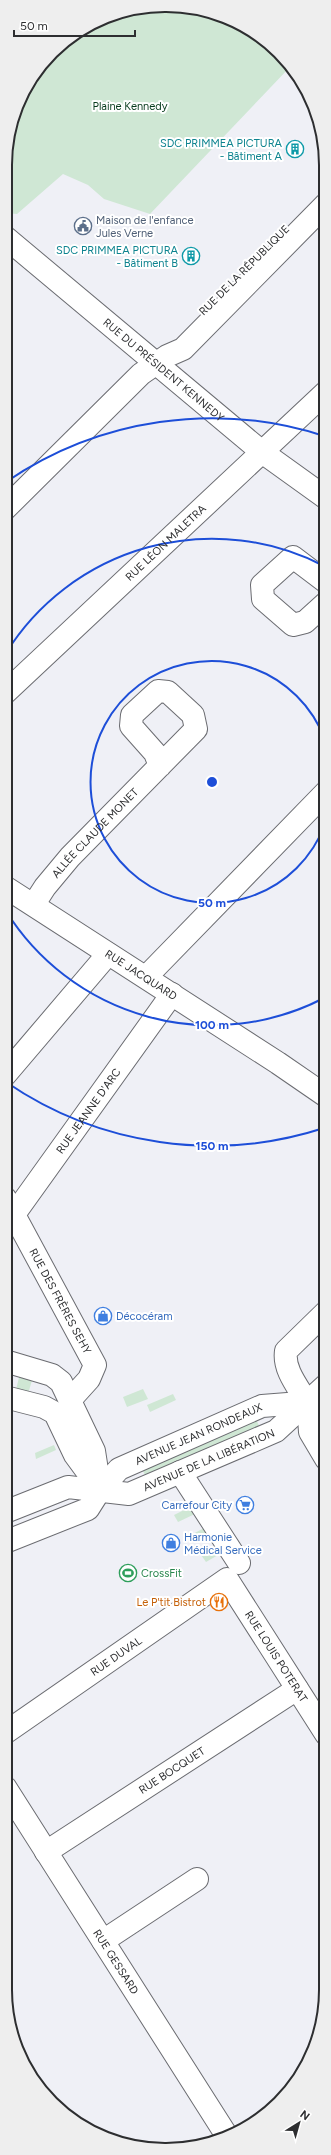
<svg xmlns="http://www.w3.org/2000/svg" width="331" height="2155" font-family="Figtree,sans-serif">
	<rect width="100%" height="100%" fill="#eff0f6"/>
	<!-- green -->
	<g fill="#cfe7d4">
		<path d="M 176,5 L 236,21 L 279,52 L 290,67 L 150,214 L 104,199 L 88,185 L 63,174 L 17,214 L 5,213 L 5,155 L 22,94 L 60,45 L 114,13 Z"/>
		<path d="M 20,1373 L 33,1377 L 28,1394 L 16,1390 Z"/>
		<path d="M 143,1389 L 148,1399 L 127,1407 L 123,1397 Z"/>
		<path d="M 173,1394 L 176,1400 L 150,1412 L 147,1405 Z"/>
		<path d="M 256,1419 L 260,1428 L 146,1477 L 142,1469 Z"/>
		<path d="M 54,1445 L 56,1450 L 36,1459 L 35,1453 Z"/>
		<path d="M 192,1506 L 197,1513 L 178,1522 L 174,1515 Z"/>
		<path d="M 208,1526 L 213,1533 L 193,1543 L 189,1536 Z"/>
		<path d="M 220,1544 L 225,1551 L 206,1562 L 201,1555 Z"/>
	</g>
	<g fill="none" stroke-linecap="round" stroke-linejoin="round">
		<defs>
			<g id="minor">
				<path id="s1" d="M 5,237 L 262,452 L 326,498"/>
				<path d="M 5,509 L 141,374 L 167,356 L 183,349 L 326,204"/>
				<path d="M 326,582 L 293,557 L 262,585 L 263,599 L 293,625 L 305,622 L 326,603"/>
				<path id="s2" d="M 5,693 L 326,392"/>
				<path id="s3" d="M 5,887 L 278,1063 L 326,1096"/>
				<path id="s4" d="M 34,904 L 45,887 L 70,857 L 196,729 L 193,715 L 168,692 L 158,691 L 132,715 L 131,726 L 155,753 L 160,766"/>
				<path d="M 146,977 L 326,792"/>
				<path d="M 5,1075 L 108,954"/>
				<path id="s5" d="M 5,1198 L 95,1365 L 89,1379 L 70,1400"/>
				<path id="s6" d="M 5,1227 L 172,994"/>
				<path d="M 308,1404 C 299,1388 283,1370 286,1351 L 326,1312"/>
				<path d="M 180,1472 L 239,1563"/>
				<path id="s7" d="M 5,1733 L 227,1579 L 326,1734"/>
				<path id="s8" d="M 5,1787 L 227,2136"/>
				<path id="s9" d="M 46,1852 L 297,1689"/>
				<path d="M 103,1941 L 197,1879"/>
			</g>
			<g id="major">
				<path d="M 5,1361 L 52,1375 L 61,1382 L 94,1451 L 100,1490"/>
				<path d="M 5,1397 L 44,1407 L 55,1413 L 75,1455 L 97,1485"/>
				<path d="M 308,1404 L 310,1432 L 326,1459"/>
				<path id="s10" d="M 5,1512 L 68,1487 L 129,1494 L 276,1431 L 326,1385"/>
				<path id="s11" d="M 5,1542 L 88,1509 L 100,1490 L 119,1469 L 262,1406 L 326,1401"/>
			</g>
		</defs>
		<!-- minor casing -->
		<use href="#minor" stroke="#6b6c71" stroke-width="24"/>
		<!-- major casing -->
		<use href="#major" stroke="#6b6c71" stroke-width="24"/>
		<!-- minor -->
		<use href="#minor" stroke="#fff" stroke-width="22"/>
		<!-- major -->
		<use href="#major" stroke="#fff" stroke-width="22"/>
		<!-- tram -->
		<path stroke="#5c5d60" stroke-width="1" d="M 5,1371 L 7,1372"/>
	</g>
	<!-- distance rings -->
	<g fill="none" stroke="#1d4ed8" stroke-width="2">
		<path d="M325 824A121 121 0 1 1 325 740"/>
		<path d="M324 998A243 243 0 0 1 6 911M6 653A243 243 0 0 1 324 566"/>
		<path d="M324 1128A364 364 0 0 1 6 1082M6 482A364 364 0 0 1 324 436"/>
	</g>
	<!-- icons -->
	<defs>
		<symbol id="building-ring" viewBox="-11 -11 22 22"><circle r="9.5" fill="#fff" stroke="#0f9aa8" stroke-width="1.5"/><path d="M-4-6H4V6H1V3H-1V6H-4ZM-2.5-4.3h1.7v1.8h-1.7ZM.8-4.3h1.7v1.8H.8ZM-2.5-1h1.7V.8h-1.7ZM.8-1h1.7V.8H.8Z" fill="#0f9aa8"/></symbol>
		<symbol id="civic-ring" viewBox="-11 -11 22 22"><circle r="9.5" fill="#fff" stroke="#5c6f8a" stroke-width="1.5"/><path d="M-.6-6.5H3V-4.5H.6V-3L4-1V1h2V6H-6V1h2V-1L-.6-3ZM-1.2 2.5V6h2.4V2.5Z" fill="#5c6f8a"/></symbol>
		<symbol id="shop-ring" viewBox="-11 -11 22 22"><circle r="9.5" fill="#fff" stroke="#3f7fe0" stroke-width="1.5"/><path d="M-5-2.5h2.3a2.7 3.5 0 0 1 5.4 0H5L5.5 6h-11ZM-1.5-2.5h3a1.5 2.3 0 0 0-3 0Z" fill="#3f7fe0"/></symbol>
		<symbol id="supermarket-ring" viewBox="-11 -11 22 22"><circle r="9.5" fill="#fff" stroke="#3f7fe0" stroke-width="1.5"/><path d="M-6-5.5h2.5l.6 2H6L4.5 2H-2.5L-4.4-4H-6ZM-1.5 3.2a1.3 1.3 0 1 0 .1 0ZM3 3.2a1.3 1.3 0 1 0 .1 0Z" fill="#3f7fe0"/></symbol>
		<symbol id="stadium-ring" viewBox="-11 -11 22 22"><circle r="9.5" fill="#fff" stroke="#2e9e5b" stroke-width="1.5"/><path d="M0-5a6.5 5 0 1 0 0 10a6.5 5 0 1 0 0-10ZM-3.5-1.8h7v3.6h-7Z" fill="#2e9e5b"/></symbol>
		<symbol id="restaurant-ring" viewBox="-11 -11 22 22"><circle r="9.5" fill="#fff" stroke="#e8710a" stroke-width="1.5"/><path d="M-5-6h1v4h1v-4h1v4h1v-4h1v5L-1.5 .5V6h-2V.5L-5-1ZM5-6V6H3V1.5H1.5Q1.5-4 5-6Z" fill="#e8710a"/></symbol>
	</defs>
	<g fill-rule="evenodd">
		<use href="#building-ring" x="285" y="139" width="20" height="20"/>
		<use href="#civic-ring" x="73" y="216" width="20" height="20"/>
		<use href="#building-ring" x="181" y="246" width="20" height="20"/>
		<use href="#shop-ring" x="93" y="1306" width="20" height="20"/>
		<use href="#supermarket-ring" x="235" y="1495" width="20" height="20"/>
		<use href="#shop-ring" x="161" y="1533" width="20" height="20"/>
		<use href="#stadium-ring" x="118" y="1563" width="20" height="20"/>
		<use href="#restaurant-ring" x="209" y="1592" width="20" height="20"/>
	</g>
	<g text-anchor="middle" stroke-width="4" stroke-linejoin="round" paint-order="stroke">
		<!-- park labels -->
		<g font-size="11" fill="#083c1d" stroke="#fff">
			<text x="130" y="110">Plaine Kennedy</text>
		</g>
		<!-- culture labels -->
		<g font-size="11" fill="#0d838f" stroke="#fff" text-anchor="end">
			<text x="282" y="147">SDC PRIMMEA PICTURA<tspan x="282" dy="13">- Bâtiment A</tspan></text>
			<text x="178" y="254">SDC PRIMMEA PICTURA<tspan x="178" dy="13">- Bâtiment B</tspan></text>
		</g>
		<!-- service labels -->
		<g font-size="11" fill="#4e5e75" stroke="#fff" text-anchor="start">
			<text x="96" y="224">Maison de l'enfance<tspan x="96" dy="13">Jules Verne</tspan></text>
		</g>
		<!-- street labels -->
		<g font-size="11" fill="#2d2e30" stroke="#fff">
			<text transform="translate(244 270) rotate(-45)" y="4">RUE DE LA RÉPUBLIQUE</text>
			<text dy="4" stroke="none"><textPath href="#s1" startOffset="207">RUE DU PRÉSIDENT KENNEDY</textPath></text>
			<text dy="4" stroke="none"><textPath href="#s2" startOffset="220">RUE LÉON MALETRA</textPath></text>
			<text dy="4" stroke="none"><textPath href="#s4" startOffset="94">ALLÉE CLAUDE MONET</textPath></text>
			<text dy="4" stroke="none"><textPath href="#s3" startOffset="162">RUE JACQUARD</textPath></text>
			<text dy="4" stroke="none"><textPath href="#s6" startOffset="143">RUE JEANNE D'ARC</textPath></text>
			<text dy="4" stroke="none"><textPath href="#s5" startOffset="117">RUE DES FRÈRES SEHY</textPath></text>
			<text dy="4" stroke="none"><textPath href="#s11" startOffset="227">AVENUE JEAN RONDEAUX</textPath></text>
			<text dy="4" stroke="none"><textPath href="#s10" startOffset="216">AVENUE DE LA LIBÉRATION</textPath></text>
			<text dy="4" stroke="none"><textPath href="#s7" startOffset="135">RUE DUVAL</textPath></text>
			<text dy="4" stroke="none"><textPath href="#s7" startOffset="362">RUE LOUIS POTERAT</textPath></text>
			<text dy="4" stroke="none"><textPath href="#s9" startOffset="150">RUE BOCQUET</textPath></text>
			<text dy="4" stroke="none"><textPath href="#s8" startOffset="207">RUE GESSARD</textPath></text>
		</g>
		<!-- shop labels -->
		<g font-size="11" fill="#366cbe" stroke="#fff" text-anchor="start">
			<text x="116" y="1320">Décocéram</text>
			<text x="232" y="1509" text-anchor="end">Carrefour City</text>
			<text x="184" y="1541">Harmonie<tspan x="184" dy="13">Médical Service</tspan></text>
		</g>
		<!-- leisure labels -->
		<g font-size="11" fill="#27864d" stroke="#fff" text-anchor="start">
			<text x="141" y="1577">CrossFit</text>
		</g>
		<!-- food labels -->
		<g font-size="11" fill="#c56008" stroke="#fff" text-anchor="end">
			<text x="206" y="1606">Le P'tit Bistrot</text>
		</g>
	</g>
	<!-- crop -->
	<path d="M0 0H331V2155H0ZM165 12H166A153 153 0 0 1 319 165V1990A153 153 0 0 1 166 2143H165A153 153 0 0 1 12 1990V165A153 153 0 0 1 165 12Z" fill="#eee" fill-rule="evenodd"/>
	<path fill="none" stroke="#2d2e30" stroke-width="2" d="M165 12H166A153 153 0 0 1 319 165V1990A153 153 0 0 1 166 2143H165A153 153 0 0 1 12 1990V165A153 153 0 0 1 165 12Z"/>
	<circle cx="212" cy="782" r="6" fill="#1d4ed8" stroke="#fff" stroke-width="2"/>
	<g font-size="12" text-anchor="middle" font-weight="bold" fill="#1d4ed8" stroke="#fff" stroke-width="4" stroke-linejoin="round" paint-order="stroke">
		<text x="212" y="907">50 m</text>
		<text x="212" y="1029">100 m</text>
		<text x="212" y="1150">150 m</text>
	</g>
	<!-- north arrow -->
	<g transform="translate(299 2123) rotate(37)" stroke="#ffffff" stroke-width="3" paint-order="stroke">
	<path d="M0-3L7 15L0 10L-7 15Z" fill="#2d2e30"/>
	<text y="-6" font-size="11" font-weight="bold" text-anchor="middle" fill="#2d2e30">N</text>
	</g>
	<!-- scale -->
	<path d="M14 30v6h121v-6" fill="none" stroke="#2d2e30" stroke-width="2"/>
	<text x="20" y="30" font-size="12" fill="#2d2e30" stroke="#ffffff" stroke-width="3" paint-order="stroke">50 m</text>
</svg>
